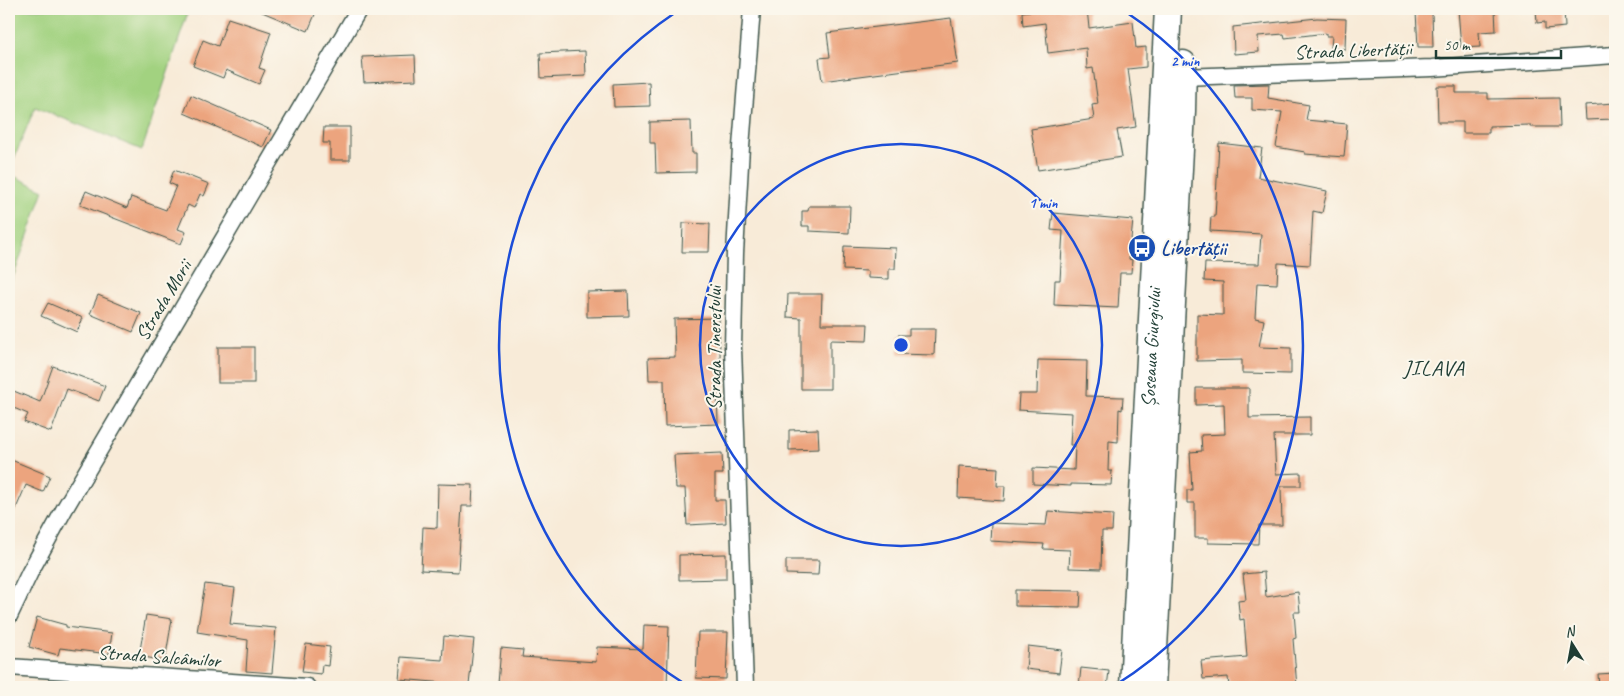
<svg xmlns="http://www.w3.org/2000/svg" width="1624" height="696" font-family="Caveat,sans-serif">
	<rect width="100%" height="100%" fill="#fbf7ec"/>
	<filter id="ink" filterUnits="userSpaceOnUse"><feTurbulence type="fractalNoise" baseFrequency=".02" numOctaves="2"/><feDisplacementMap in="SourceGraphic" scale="10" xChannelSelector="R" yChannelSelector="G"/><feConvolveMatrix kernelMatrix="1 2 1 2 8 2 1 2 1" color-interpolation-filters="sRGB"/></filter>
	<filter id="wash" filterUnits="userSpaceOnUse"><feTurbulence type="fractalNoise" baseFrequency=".0096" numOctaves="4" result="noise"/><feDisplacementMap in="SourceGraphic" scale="20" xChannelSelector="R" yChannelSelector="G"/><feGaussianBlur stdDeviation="1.12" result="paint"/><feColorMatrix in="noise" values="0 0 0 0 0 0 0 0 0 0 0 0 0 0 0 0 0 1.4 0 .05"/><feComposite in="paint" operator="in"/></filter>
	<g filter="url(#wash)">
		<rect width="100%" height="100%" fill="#f8ebd8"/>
		<!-- green -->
		<g fill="#a2d280" stroke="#60885a">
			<path d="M 9,9 L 189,9 L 142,150 L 35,107 L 9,171 Z"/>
			<path d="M 9,174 L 44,190 L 9,289 Z"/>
		</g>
		<g id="blocks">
			<!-- building -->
			<g fill="#eca47e">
				<path d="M 255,9 L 308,9 L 316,12 L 308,31 Z"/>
				<path d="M 1048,9 L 1087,9 L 1089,28 L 1133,22 L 1136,48 L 1146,47 L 1146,67 L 1128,69 L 1136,127 L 1117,130 L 1122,157 L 1038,170 L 1031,129 L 1094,119 L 1092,105 L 1098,104 L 1093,68 L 1087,69 L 1086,48 L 1048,53 L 1045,23 L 1023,26 L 1022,12 Z"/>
				<path d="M 1458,9 L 1495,9 L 1496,31 L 1479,32 L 1480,47 L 1461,48 Z"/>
				<path d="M 1536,9 L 1564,9 L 1565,27 L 1545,29 L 1545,22 L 1537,23 Z"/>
				<path d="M 1416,12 L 1432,12 L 1433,47 L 1418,47 Z"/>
				<path d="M 228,18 L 271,32 L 259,68 L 265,70 L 259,84 L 226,70 L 223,78 L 193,66 L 203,40 L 218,46 Z"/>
				<path d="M 951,18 L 958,63 L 822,81 L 819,58 L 830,57 L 827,33 Z"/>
				<path d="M 1317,18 L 1346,19 L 1345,49 L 1331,48 L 1332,36 L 1326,36 L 1326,33 L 1285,38 L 1284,34 L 1258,36 L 1259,52 L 1234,54 L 1233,27 Z"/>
				<path d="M 585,51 L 586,76 L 541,78 L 540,53 Z"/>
				<path d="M 415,55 L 416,80 L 364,82 L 362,57 Z"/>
				<path d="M 649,82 L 650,106 L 614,107 L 613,84 Z"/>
				<path d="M 1269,84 L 1268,98 L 1309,105 L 1306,120 L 1347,124 L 1344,157 L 1305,154 L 1305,152 L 1276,147 L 1282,112 L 1252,110 L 1252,98 L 1235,98 L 1234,85 Z"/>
				<path d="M 1437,86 L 1456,86 L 1456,93 L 1488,93 L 1488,99 L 1559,98 L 1560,127 L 1530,127 L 1530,125 L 1489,126 L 1489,133 L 1463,133 L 1463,122 L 1438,122 Z"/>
				<path d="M 191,95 L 271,130 L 263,147 L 184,113 Z"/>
				<path d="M 1615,103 L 1615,119 L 1586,120 L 1585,105 Z"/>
				<path d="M 691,121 L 692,153 L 696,153 L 696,172 L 656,173 L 655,143 L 650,143 L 650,122 Z"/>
				<path d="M 324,127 L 350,127 L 350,160 L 330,160 L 330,143 L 323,143 Z"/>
				<path d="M 1219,143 L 1262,148 L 1258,177 L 1327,191 L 1322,213 L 1313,211 L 1310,265 L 1278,263 L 1277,284 L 1257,283 L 1255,318 L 1264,320 L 1259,347 L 1291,348 L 1291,374 L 1242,373 L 1242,360 L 1197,361 L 1197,314 L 1223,315 L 1223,282 L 1204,281 L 1205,263 L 1259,264 L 1261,234 L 1210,231 L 1211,217 L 1215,217 Z"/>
				<path d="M 174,170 L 209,184 L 204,196 L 200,194 L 194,208 L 188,205 L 178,229 L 186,232 L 181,244 L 80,205 L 86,191 L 127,208 L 131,197 L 166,210 L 176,186 L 169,183 Z"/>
				<path d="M 809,206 L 850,206 L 849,233 L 809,231 L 809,226 L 802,226 L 802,211 L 808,211 Z"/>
				<path d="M 1053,213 L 1133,220 L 1129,259 L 1132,260 L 1131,273 L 1120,273 L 1118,308 L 1054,305 L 1055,280 L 1060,280 L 1063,231 L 1051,230 Z"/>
				<path d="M 683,223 L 710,224 L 709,252 L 682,252 Z"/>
				<path d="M 844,246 L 896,248 L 895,269 L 889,269 L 889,279 L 868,278 L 868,271 L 843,270 Z"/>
				<path d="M 628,291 L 629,316 L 587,317 L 587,292 Z"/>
				<path d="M 788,294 L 822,294 L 821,324 L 868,324 L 867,341 L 830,340 L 830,389 L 801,389 L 801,318 L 787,317 Z"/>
				<path d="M 98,295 L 141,313 L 133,332 L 90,314 Z"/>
				<path d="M 48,303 L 83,318 L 77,332 L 41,316 Z"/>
				<path d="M 719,318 L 721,386 L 717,386 L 718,424 L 665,426 L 664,380 L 649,380 L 648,358 L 675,357 L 674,319 Z"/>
				<path d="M 909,329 L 935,329 L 934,355 L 898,354 L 898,335 L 909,335 Z"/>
				<rect x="218" y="347" width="36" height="36"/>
				<path d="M 1038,360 L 1087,361 L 1086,396 L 1123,397 L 1122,410 L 1119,409 L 1118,442 L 1109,441 L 1108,471 L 1112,471 L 1111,485 L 1071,484 L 1071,486 L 1033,484 L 1033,468 L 1074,470 L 1075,445 L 1070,445 L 1072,413 L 1018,410 L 1019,394 L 1037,394 Z"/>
				<path d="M 53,366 L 105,386 L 99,401 L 67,389 L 51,432 L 24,422 L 28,414 L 9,406 L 9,389 L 40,402 Z"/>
				<path d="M 1196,388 L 1249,388 L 1249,418 L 1310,417 L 1310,435 L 1274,435 L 1276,474 L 1301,473 L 1301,486 L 1281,486 L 1282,525 L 1259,525 L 1258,544 L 1208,543 L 1208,538 L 1195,538 L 1195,503 L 1187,503 L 1187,490 L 1192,490 L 1190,452 L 1202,451 L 1201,435 L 1225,434 L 1224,404 L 1196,405 Z"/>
				<path d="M 818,429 L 819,449 L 789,450 L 789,430 Z"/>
				<path d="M 722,453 L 723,474 L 715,474 L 715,500 L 725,500 L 726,523 L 687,525 L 685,488 L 676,488 L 674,455 Z"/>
				<path d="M 9,459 L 50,476 L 43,492 L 26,485 L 9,525 Z"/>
				<path d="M 959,466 L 998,468 L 997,486 L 1005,486 L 1004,501 L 958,498 Z"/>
				<path d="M 438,484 L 473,485 L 472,506 L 462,506 L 458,572 L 421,570 L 423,527 L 437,528 Z"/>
				<path d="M 1048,511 L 1113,515 L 1112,531 L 1102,531 L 1101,569 L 1069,568 L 1070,550 L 1043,549 L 1044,544 L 990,541 L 991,523 L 1046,525 Z"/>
				<path d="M 726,554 L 726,579 L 679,580 L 679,555 Z"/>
				<path d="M 786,560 L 819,560 L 818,575 L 786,574 Z"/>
				<path d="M 1264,572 L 1266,597 L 1298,592 L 1300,612 L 1294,612 L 1296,638 L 1293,639 L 1297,687 L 1229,687 L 1228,677 L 1203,679 L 1201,661 L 1247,657 L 1244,619 L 1240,620 L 1238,601 L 1246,600 L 1243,574 Z"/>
				<path d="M 205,584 L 235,588 L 230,624 L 276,628 L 272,673 L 246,671 L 248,640 L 197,632 Z"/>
				<path d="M 1015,590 L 1081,591 L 1080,607 L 1015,606 Z"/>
				<path d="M 146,615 L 172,619 L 165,661 L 139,656 Z"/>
				<path d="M 37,617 L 66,625 L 66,627 L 112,633 L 109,654 L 60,648 L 58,655 L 29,647 Z"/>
				<path d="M 644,625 L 669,626 L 667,687 L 531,687 L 498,684 L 501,648 L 523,650 L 522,657 L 596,662 L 597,647 L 643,649 Z"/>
				<path d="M 698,632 L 728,632 L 726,679 L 696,678 Z"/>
				<path d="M 444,636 L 474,639 L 469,685 L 399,679 L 401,657 L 442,660 Z"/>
				<path d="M 306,644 L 330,647 L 328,666 L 322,665 L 321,674 L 302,672 Z"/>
				<path d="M 1028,646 L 1062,650 L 1059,673 L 1026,669 Z"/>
				<path d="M 1081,668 L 1109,671 L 1107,687 L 1079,687 Z"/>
				<path d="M 1615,673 L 1615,687 L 1599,687 L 1598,674 Z"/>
			</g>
		</g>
	</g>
	<g filter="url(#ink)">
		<use href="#blocks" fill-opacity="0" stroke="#40574d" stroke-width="1"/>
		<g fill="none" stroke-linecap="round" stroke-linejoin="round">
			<defs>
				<g id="minor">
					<path d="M 1183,77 L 1432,68 L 1615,55"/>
					<path d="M 9,616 L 30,572 L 65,508 L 359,9"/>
					<path d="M 9,667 L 307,687"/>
					<path d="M 745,687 L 733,348 L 735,253 L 741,147 L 752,9"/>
				</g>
				<g id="trunk">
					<path id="s1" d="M 1133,687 L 1168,9"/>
					<path d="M 1152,687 L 1182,111 L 1183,64"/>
				</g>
			</defs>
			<!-- minor casing -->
			<use href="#minor" stroke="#40574d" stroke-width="19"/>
			<!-- trunk casing -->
			<use href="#trunk" stroke="#40574d" stroke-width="29"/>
			<!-- minor -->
			<use href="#minor" stroke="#fff" stroke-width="16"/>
			<!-- trunk -->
			<use href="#trunk" stroke="#fff" stroke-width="26"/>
		</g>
	</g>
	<!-- distance rings -->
	<g fill="none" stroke="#1d4ed8" stroke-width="2.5">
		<circle cx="901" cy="345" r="201"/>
		<path d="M688 686A402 402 0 0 1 679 10M1123 10A402 402 0 0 1 1114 686"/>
	</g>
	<!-- icons -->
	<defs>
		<symbol id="bus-disc" viewBox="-11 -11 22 22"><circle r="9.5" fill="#1a4fb4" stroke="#fbf7ec"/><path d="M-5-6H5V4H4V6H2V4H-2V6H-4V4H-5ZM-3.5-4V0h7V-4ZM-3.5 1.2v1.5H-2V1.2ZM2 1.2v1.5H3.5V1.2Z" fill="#fff"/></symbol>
	</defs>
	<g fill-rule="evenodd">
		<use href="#bus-disc" x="1126" y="232" width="32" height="32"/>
	</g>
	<g text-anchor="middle" stroke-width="4" stroke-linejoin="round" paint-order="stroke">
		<!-- street labels -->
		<g font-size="20" fill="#1f3d34" stroke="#fbf7ec">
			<text transform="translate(1353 50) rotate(-2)" y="7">Strada Libertății</text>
			<text transform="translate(163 300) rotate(-59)" y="7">Strada Morii</text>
			<text transform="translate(714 348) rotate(-90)" y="7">Strada Tineretului</text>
			<text dy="7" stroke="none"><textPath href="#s1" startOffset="340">Șoseaua Giurgiului</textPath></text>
			<text transform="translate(159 656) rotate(4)" y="7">Strada Salcâmilor</text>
		</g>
		<!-- transit labels -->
		<g font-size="20" font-weight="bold" fill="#164399" stroke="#fbf7ec" text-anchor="start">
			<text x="1161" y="255">Libertății</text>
		</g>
		<!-- quarter labels -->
		<g font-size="22" letter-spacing="1" fill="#1f3d34" stroke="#fbf7ec">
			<text x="1434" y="375">JILAVA</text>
		</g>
	</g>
	<circle cx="901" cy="345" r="8" fill="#1d4ed8" stroke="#fbf7ec" stroke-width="2.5"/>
	<g font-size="15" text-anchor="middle" font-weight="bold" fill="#1d4ed8" stroke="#fbf7ec" stroke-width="4" stroke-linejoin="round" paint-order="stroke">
		<text x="1185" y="66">2 min</text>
		<text x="1043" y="208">1 min</text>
	</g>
	<!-- margin -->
	<rect width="1624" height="696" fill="none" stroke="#fbf7ec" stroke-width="30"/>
	<!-- north arrow -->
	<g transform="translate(1572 644) rotate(349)" stroke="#fbf7ec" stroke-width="4" paint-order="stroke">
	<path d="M0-4L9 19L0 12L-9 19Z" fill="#1f3d34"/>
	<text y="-8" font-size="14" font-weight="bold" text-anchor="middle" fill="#1f3d34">N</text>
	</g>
	<!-- scale -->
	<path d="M1436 50v8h125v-8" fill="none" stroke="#1f3d34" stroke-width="2.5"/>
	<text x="1444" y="50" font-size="15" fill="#1f3d34" stroke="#fbf7ec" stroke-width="4" paint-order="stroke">50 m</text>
</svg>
